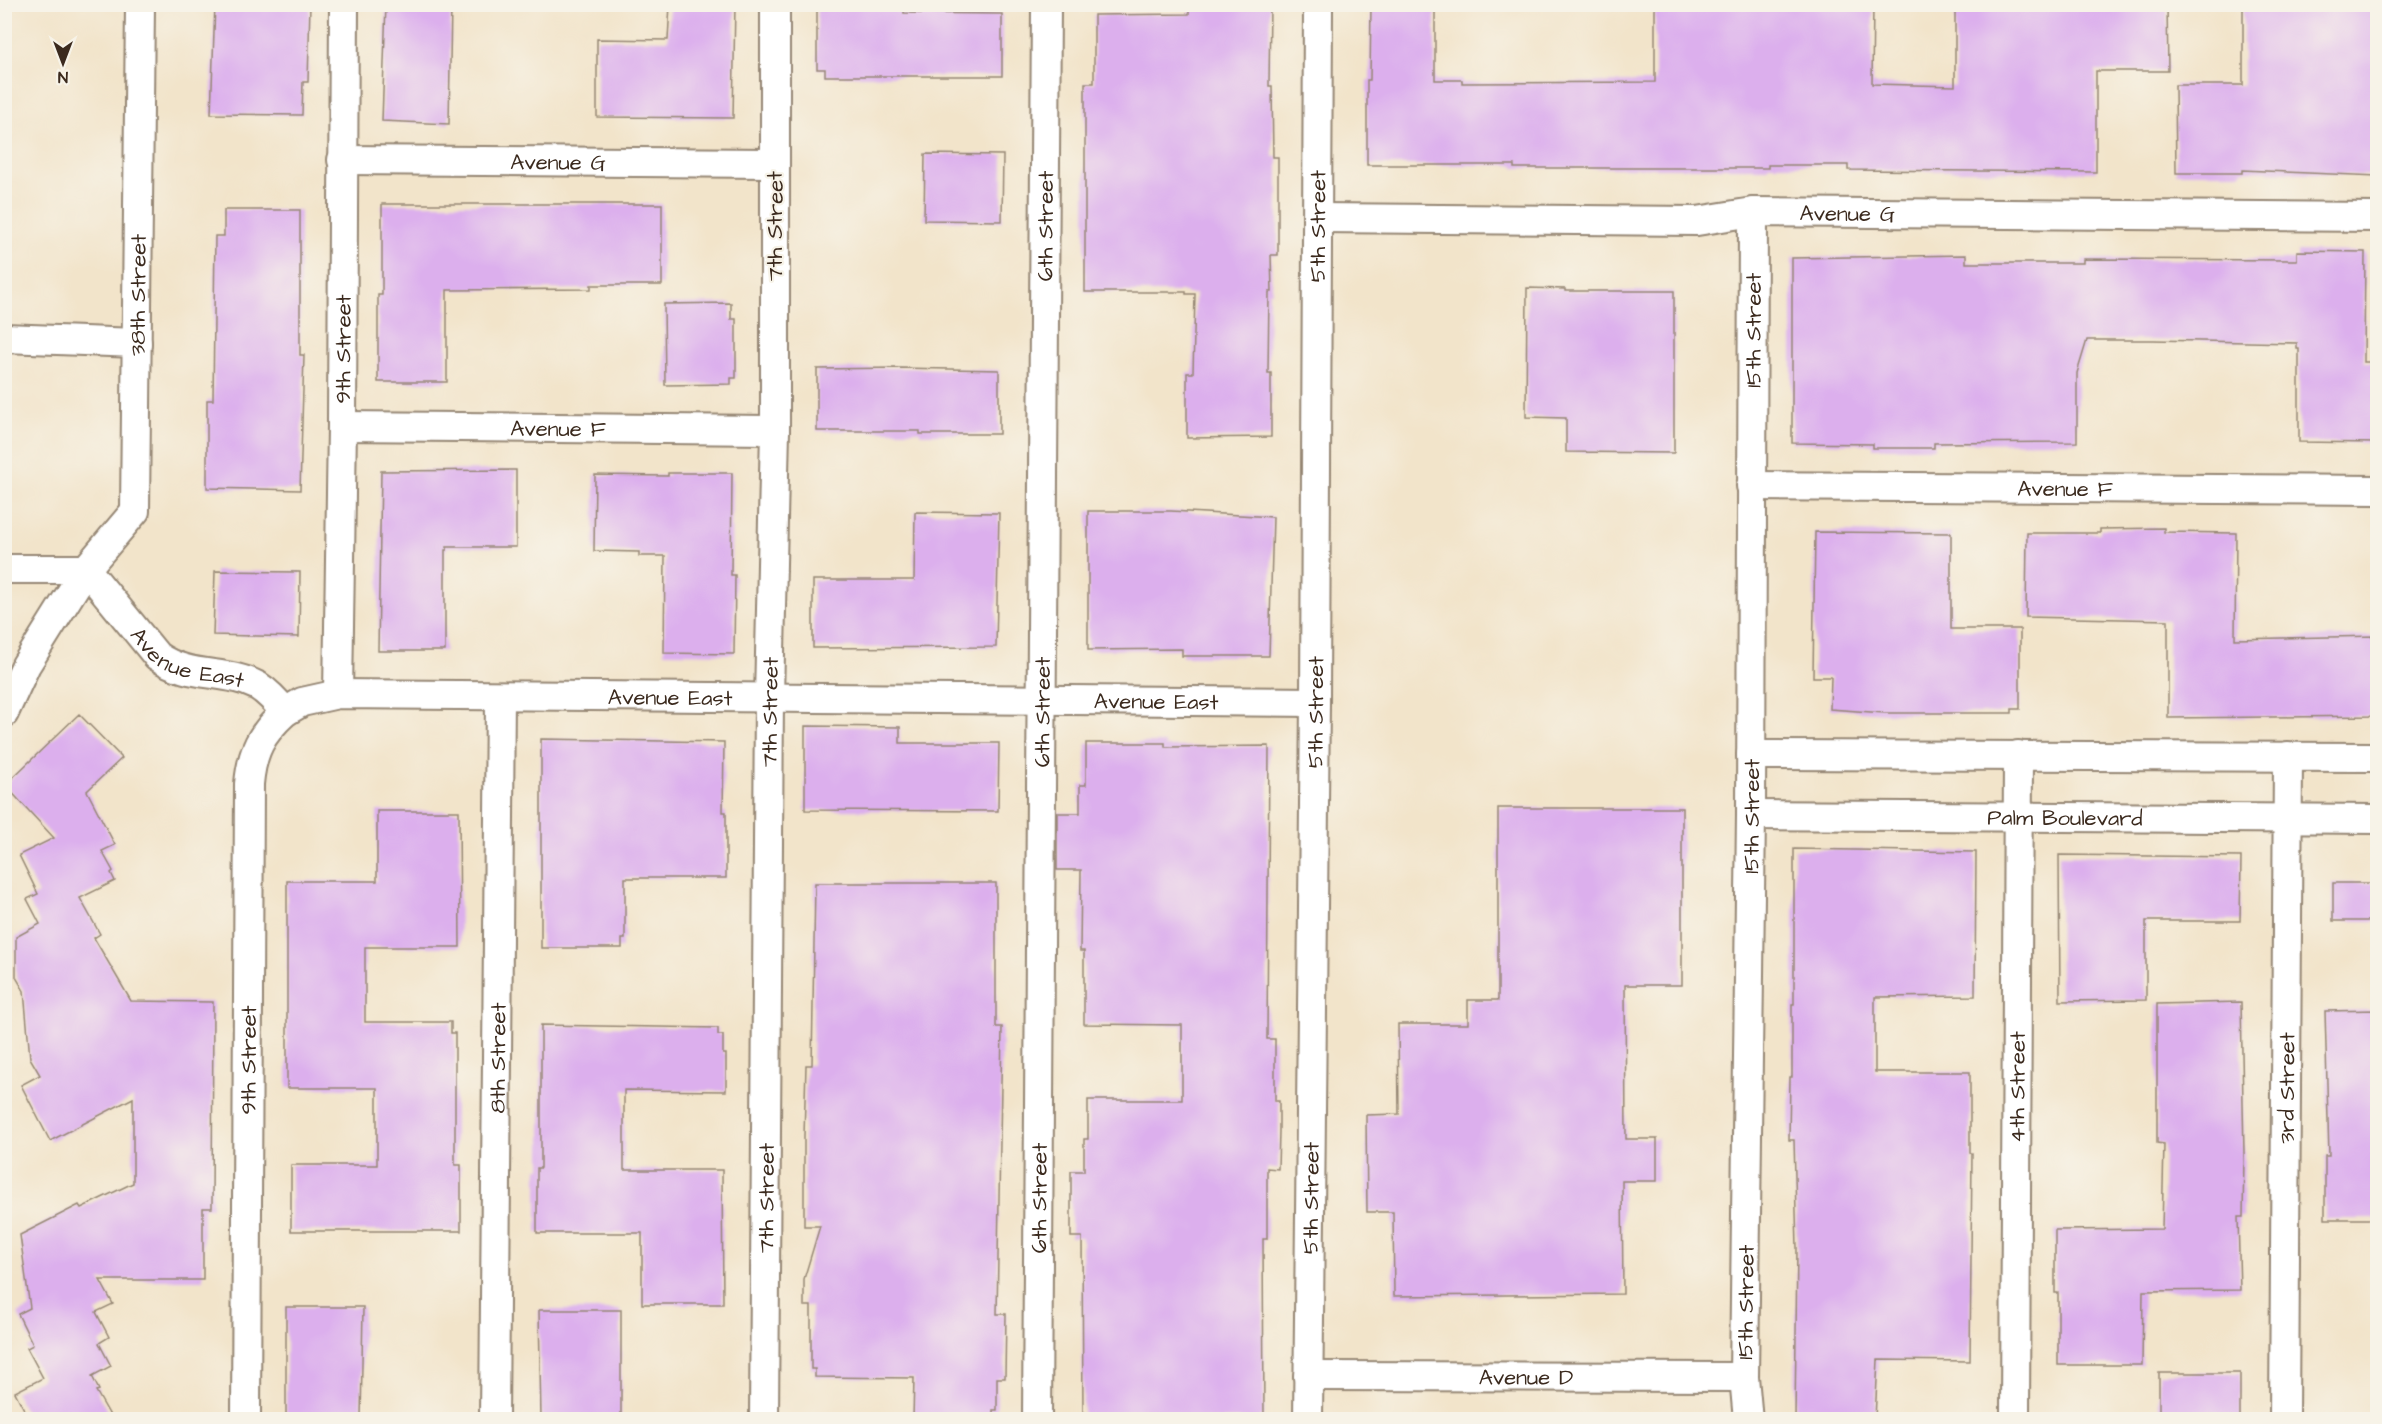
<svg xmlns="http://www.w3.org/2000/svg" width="2382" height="1424" font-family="'Architects Daughter',sans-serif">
	<rect width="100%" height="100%" fill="#f7f3e8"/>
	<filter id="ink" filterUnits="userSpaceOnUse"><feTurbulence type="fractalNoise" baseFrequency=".0167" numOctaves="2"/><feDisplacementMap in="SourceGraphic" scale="12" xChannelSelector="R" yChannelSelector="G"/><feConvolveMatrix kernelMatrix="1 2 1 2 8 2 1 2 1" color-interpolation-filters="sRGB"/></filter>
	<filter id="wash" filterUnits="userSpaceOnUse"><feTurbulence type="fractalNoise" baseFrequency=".008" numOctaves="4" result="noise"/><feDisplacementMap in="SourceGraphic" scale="24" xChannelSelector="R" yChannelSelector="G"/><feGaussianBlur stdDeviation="1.35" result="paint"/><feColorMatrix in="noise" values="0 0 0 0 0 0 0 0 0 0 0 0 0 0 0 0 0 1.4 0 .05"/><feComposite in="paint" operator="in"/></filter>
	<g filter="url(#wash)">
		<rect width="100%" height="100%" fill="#f2e4ca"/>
		<g id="blocks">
			<!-- building -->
			<g fill="#dcafed">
				<path d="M 215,4 L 310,4 L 308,82 L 303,82 L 302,115 L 211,114 Z"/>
				<path d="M 386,4 L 451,4 L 449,124 L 382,121 Z"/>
				<path d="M 670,4 L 735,4 L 733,118 L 597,117 L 597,39 L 668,40 Z"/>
				<path d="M 817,4 L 904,4 L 904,13 L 1002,14 L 1002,76 L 825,76 L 825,69 L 817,69 Z"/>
				<path d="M 1189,4 L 1270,4 L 1269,86 L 1272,86 L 1273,157 L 1278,157 L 1278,255 L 1271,255 L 1272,292 L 1269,292 L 1268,373 L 1271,373 L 1271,437 L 1187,438 L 1187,373 L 1193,373 L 1195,294 L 1186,294 L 1186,292 L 1085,292 L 1085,83 L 1094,83 L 1094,15 L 1189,14 Z"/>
				<path d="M 1371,4 L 1435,4 L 1435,80 L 1462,80 L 1462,83 L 1655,82 L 1655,4 L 1873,4 L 1872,84 L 1955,86 L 1955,4 L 2167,4 L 2168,71 L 2096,71 L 2096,172 L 1848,170 L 1848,165 L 1768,165 L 1768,168 L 1514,168 L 1514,165 L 1367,165 L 1367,80 L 1370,80 Z"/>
				<path d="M 2243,4 L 2378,4 L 2378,176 L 2242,170 L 2242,173 L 2176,173 L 2175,85 L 2243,85 Z"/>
				<path d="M 925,154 L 1003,155 L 1002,221 L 924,220 Z"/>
				<path d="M 382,204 L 662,204 L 662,285 L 591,285 L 591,289 L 447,290 L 447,382 L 378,382 L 378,295 L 382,295 Z"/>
				<path d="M 224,210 L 300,210 L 300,355 L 304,355 L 300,490 L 207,488 L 207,400 L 213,400 L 215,236 L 224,236 Z"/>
				<path d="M 2297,251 L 2365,252 L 2364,362 L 2378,362 L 2378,443 L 2299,442 L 2299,349 L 2297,349 L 2297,343 L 2153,340 L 2087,340 L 2077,373 L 2077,442 L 1934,443 L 1934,448 L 1873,448 L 1873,444 L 1792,443 L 1792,258 L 1966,255 L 1966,263 L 2083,263 L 2083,259 L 2297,260 Z"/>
				<path d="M 1527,288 L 1565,289 L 1565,291 L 1674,291 L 1674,453 L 1566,452 L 1566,418 L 1526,417 Z"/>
				<path d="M 731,303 L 731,319 L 736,319 L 736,378 L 731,378 L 731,384 L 665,385 L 664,304 Z"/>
				<path d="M 900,368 L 999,370 L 999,434 L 920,434 L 920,431 L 817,431 L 817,369 Z"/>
				<path d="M 516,470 L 516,547 L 447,547 L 447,550 L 445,550 L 445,651 L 378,651 L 381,471 Z"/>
				<path d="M 668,473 L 732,473 L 731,575 L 735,575 L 734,654 L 664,653 L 665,556 L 639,556 L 639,552 L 594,551 L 595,475 L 668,476 Z"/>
				<path d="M 1088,511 L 1171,511 L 1273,517 L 1269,656 L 1182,656 L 1182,649 L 1088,650 Z"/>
				<path d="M 915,512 L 999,513 L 996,647 L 813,648 L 813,580 L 914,580 Z"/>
				<path d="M 2164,528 L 2164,532 L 2236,533 L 2235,639 L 2378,636 L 2378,716 L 2168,718 L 2168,620 L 2026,617 L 2027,533 L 2100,533 L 2100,529 Z"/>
				<path d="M 1815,532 L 1951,533 L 1951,629 L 2020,629 L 2020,709 L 2012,709 L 2012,713 L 1885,713 L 1830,709 L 1831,677 L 1813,677 Z"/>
				<path d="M 215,571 L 300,572 L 299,637 L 213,635 Z"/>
				<path d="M 79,714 L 122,758 L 87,791 L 115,845 L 102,851 L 113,871 L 111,873 L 115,881 L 80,898 L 100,934 L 94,938 L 131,1001 L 213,1002 L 212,1208 L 203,1208 L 203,1280 L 100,1280 L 113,1304 L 96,1312 L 109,1337 L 99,1343 L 111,1366 L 92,1376 L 99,1390 L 96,1391 L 112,1419 L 29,1419 L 15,1392 L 43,1378 L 27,1348 L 33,1345 L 18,1314 L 30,1308 L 20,1235 L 79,1205 L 81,1208 L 133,1183 L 133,1098 L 50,1141 L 21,1085 L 40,1075 L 30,1058 L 24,991 L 16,977 L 16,937 L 40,924 L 27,899 L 38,894 L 19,855 L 54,838 L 5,785 Z"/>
				<path d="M 805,726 L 900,727 L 900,743 L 999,743 L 998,811 L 805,810 Z"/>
				<path d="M 541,739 L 724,742 L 723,812 L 726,812 L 726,878 L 625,878 L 625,939 L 622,939 L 622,948 L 541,948 Z"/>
				<path d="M 1086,743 L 1165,743 L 1165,747 L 1269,746 L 1267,1039 L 1275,1039 L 1275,1101 L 1279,1101 L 1279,1131 L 1278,1169 L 1267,1168 L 1267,1239 L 1263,1239 L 1264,1416 L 1261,1416 L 1261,1419 L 1083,1419 L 1082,1237 L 1071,1237 L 1071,1171 L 1084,1171 L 1084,1139 L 1088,1139 L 1088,1100 L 1182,1100 L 1182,1025 L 1084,1024 L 1084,951 L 1080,951 L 1081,870 L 1057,870 L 1057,813 L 1080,813 L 1080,785 L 1086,785 Z"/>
				<path d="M 1498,808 L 1682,808 L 1682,985 L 1625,985 L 1626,1139 L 1657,1139 L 1657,1181 L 1622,1181 L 1623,1294 L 1394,1296 L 1393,1212 L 1367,1212 L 1366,1115 L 1399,1114 L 1398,1024 L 1468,1024 L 1468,1000 L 1498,1000 Z"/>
				<path d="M 377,811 L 459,811 L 460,947 L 365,947 L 365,1022 L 451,1022 L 451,1033 L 455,1033 L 455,1165 L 461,1165 L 461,1231 L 291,1231 L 291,1165 L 377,1165 L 377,1088 L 287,1088 L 287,881 L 377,881 Z"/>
				<path d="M 1794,849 L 1976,852 L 1975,996 L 1875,997 L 1875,1072 L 1970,1072 L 1970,1153 L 1972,1153 L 1970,1361 L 1878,1360 L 1875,1419 L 1795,1419 L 1797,1248 L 1794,1140 L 1789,1140 L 1790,1077 L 1792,1077 L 1792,1004 L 1794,1004 Z"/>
				<path d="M 2059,855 L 2241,857 L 2240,921 L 2146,921 L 2146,1000 L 2060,1001 Z"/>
				<path d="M 815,883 L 996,883 L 996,1027 L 1002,1027 L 997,1314 L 1006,1314 L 1005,1378 L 997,1378 L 997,1410 L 993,1410 L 993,1419 L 913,1419 L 914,1378 L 815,1377 L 815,1369 L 811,1369 L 811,1306 L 804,1306 L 804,1279 L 820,1226 L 804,1226 L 804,1136 L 806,1065 L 812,1065 Z"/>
				<rect x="2333" y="883" width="45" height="38"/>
				<path d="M 2241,1002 L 2244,1154 L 2243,1217 L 2238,1217 L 2240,1290 L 2143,1291 L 2142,1365 L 2058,1365 L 2058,1293 L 2055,1293 L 2055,1230 L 2162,1229 L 2164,1144 L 2157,1143 L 2157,1004 Z"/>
				<path d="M 2378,1010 L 2378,1219 L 2325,1219 L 2325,1156 L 2329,1156 L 2325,1011 Z"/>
				<path d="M 541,1025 L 718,1028 L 718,1035 L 723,1035 L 723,1054 L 726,1054 L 726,1091 L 624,1090 L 624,1170 L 722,1170 L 723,1304 L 642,1304 L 642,1233 L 537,1233 L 537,1168 L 541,1168 Z"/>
				<path d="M 286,1307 L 363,1307 L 361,1419 L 286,1419 Z"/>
				<path d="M 539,1310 L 621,1310 L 621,1419 L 541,1419 Z"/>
				<rect x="2159" y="1373" width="81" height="46"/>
			</g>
		</g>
	</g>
	<g filter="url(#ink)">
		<use href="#blocks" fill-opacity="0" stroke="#968774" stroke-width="1.5"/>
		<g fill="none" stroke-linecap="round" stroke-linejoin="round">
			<defs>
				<g id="lane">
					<path id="s1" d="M 342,160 L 774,163"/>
					<path id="s2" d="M 1317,218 L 1697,221 L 1753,212 L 2378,217"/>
					<path d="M 4,338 L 137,343"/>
					<path id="s3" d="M 342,426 L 775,430"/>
					<path id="s4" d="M 1751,486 L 2378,490"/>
					<path d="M 4,569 L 86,569"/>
					<path id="s5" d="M 86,569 L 157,656 C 189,679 226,669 258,686 C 269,693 277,702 285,712 L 302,702 L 338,694 L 1315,702"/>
					<path id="s6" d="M 338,694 L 342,426 L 344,4"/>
					<path id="s7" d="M 4,713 L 26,665 L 86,569 L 135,511 L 140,4"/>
					<path d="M 1751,755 L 2378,757"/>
					<path id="s8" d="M 1751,815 L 2378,819"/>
					<path id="s9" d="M 1308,1376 L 1744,1377"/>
					<path id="s10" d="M 246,1420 L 249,784 C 252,751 261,734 285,712"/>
					<path id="s11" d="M 494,1420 L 500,696"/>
					<path id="s12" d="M 764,1420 L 769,698 L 775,430 L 775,4"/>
					<path id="s13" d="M 1037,1420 L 1046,4"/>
					<path id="s14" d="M 1308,1420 L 1315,702 L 1318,4"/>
					<path id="s15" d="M 1748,1420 L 1744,1377 L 1751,815 L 1753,212"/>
					<path id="s16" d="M 2015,1420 L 2018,755"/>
					<path id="s17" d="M 2284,1420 L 2288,756"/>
				</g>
			</defs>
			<!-- lane casing -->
			<use href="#lane" stroke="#968774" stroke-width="32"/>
			<!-- lane -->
			<use href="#lane" stroke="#fff" stroke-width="28"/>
		</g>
	</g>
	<g text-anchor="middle" stroke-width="4.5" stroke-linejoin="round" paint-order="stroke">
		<!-- street labels -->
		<g font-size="22" fill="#3b2a1e" stroke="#f7f3e8">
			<text dy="8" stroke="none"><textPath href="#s1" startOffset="216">Avenue G</textPath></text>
			<text dy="8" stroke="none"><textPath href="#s2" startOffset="531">Avenue G</textPath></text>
			<text transform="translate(774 226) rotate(-90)" y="8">7th Street</text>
			<text dy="8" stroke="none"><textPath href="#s13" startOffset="1194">6th Street</textPath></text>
			<text dy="8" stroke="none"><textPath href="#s14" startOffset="1194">5th Street</textPath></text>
			<text dy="8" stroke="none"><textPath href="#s7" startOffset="458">38th Street</textPath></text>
			<text dy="8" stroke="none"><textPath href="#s15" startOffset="1090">15th Street</textPath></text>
			<text dy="8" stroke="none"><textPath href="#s6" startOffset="345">9th Street</textPath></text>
			<text dy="8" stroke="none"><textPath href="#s3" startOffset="216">Avenue F</textPath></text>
			<text dy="8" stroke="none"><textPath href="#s4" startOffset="314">Avenue F</textPath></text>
			<text dy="8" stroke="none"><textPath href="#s5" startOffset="141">Avenue East</textPath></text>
			<text dy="8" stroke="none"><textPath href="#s5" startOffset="645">Avenue East</textPath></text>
			<text dy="8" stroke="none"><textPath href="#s5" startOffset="1131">Avenue East</textPath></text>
			<text dy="8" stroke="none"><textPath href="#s12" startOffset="708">7th Street</textPath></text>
			<text dy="8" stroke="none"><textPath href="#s13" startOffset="708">6th Street</textPath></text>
			<text dy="8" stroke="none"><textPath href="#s14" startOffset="708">5th Street</textPath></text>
			<text dy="8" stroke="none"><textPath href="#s15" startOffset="604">15th Street</textPath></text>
			<text dy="8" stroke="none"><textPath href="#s8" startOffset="314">Palm Boulevard</textPath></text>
			<text dy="8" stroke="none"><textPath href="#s11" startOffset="362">8th Street</textPath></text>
			<text dy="8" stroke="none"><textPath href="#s10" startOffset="360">9th Street</textPath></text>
			<text dy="8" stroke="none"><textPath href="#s16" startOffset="333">4th Street</textPath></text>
			<text dy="8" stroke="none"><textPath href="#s17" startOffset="332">3rd Street</textPath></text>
			<text dy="8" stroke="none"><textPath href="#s12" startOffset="222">7th Street</textPath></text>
			<text dy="8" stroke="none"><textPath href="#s13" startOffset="222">6th Street</textPath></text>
			<text dy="8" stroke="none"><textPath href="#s14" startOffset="222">5th Street</textPath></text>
			<text dy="8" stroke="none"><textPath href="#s15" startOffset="118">15th Street</textPath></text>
			<text dy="8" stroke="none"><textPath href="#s9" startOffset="218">Avenue D</textPath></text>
		</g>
	</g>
	<!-- margin -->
	<rect width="2382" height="1424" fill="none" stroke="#f7f3e8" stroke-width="24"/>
	<!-- north arrow -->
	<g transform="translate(63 63) rotate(180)" stroke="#f7f3e8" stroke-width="4.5" paint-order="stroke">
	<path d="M0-4.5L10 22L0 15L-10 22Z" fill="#3b2a1e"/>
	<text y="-9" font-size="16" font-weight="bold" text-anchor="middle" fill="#3b2a1e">N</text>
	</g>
</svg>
